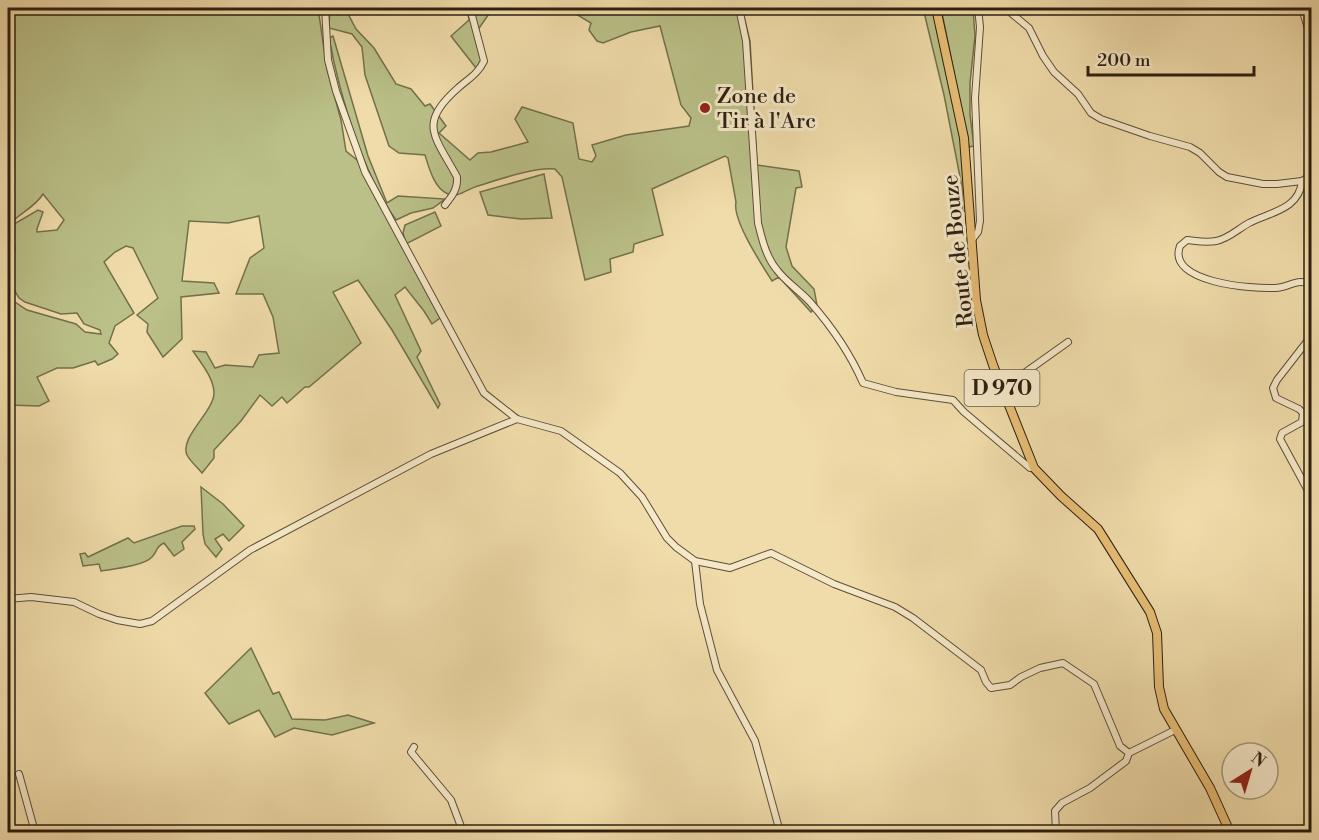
<svg xmlns="http://www.w3.org/2000/svg" width="1319" height="840" font-family="'Libre Bodoni',serif">
	<rect width="100%" height="100%" fill="#f0dcaa"/>
	<filter id="stains"><feTurbulence type="fractalNoise" baseFrequency=".00333" numOctaves="4"/><feColorMatrix values="0 0 0 0 .2 0 0 0 0 .09 0 0 0 0 .02 0 0 0 .5 -.17"/></filter>
	<radialGradient id="worn" r=".72"><stop offset=".6" stop-color="#630" stop-opacity="0"/><stop offset="1" stop-color="#630" stop-opacity=".3"/></radialGradient>
	<!-- green -->
	<g fill="#bac088" stroke="#73704c" stroke-width="1.5">
		<path d="M 8,8 L 318,8 L 327,69 L 341,120 L 346,151 L 357,160 L 440,318 L 432,324 L 424,311 L 405,287 L 395,295 L 421,351 L 417,357 L 440,404 L 438,408 L 392,330 L 358,280 L 333,292 L 361,343 L 309,387 L 305,387 L 287,403 L 282,397 L 272,406 L 260,395 L 241,421 L 214,450 L 214,458 L 202,473 C 198,468 190,461 187,455 C 179,437 215,411 214,392 C 213,377 201,363 193,351 L 206,352 L 215,368 L 225,365 L 253,367 L 259,355 L 279,353 L 273,317 L 263,294 L 236,294 L 250,258 L 264,248 L 259,216 L 228,223 L 189,221 L 182,281 L 214,283 L 219,293 L 181,297 L 182,339 L 163,357 L 147,332 L 148,324 L 137,315 L 158,298 L 133,248 L 126,246 L 115,252 L 104,262 L 134,313 L 115,326 L 109,343 L 118,354 L 112,359 L 98,365 L 95,361 L 73,368 L 57,368 L 37,377 L 49,401 L 39,406 L 8,405 L 8,291 L 12,300 L 27,310 L 76,324 L 85,332 L 101,334 L 100,330 L 84,324 L 77,313 L 61,314 L 25,302 L 19,298 L 13,288 L 12,264 L 15,248 L 10,229 L 14,224 L 38,210 L 43,212 L 37,229 L 37,232 L 57,230 L 64,220 L 43,194 C 33,210 17,213 8,227 Z"/>
		<path d="M 330,8 L 337,15 L 347,12 L 356,29 L 374,48 L 396,84 L 411,89 L 425,106 L 430,104 L 446,126 L 439,133 L 470,160 L 478,153 L 491,152 L 528,142 L 515,119 L 522,107 L 573,123 L 579,159 L 592,162 L 596,156 L 592,145 L 626,135 L 689,126 L 691,118 L 681,105 L 660,26 L 631,32 L 603,43 L 597,41 L 589,30 L 591,23 L 566,8 L 742,8 L 750,41 L 757,165 L 799,171 L 802,187 L 796,188 L 786,247 L 792,266 L 814,289 L 817,305 L 811,312 L 779,277 L 772,281 C 762,265 732,220 736,202 L 728,158 L 725,156 L 652,189 L 663,235 L 634,244 L 633,252 L 610,259 L 611,272 L 585,280 L 562,177 L 555,169 C 535,167 500,179 478,186 C 469,188 457,199 448,194 C 434,188 429,168 425,155 L 399,153 L 389,146 L 365,75 L 362,47 L 352,34 L 329,28 Z"/>
		<path d="M 467,8 L 493,8 L 475,34 L 482,59 L 476,68 L 451,36 L 469,20 Z"/>
		<path d="M 923,8 L 933,8 L 960,135 L 967,211 L 962,211 L 962,187 L 944,95 Z"/>
		<path d="M 941,8 L 973,8 L 975,36 L 970,83 L 970,115 L 974,146 L 969,147 Z"/>
		<path d="M 333,36 L 368,156 L 387,203 L 398,196 L 445,199 L 433,208 L 411,213 L 396,220 C 362,172 340,96 329,38 Z"/>
		<path d="M 544,174 L 552,218 L 521,219 L 488,215 L 480,192 Z"/>
		<path d="M 435,212 L 441,226 L 406,244 L 403,233 L 405,225 Z"/>
		<path d="M 201,487 L 223,504 L 244,526 L 229,541 L 223,534 L 215,539 L 222,549 L 216,557 L 205,544 L 203,534 Z"/>
		<path d="M 182,526 L 194,526 L 195,529 L 182,542 L 184,549 L 174,556 L 164,543 C 156,546 157,552 152,557 C 144,566 113,569 101,571 L 99,564 L 83,566 L 80,554 L 85,553 L 88,557 L 128,538 L 134,543 Z"/>
		<path d="M 251,648 L 273,694 L 279,692 L 292,719 L 325,720 L 348,715 L 374,723 L 332,735 L 294,728 L 275,737 L 259,710 L 229,724 L 205,693 Z"/>
	</g>
	<g fill="none" stroke-linecap="round" stroke-linejoin="round">
		<defs>
			<g id="minor">
				<path d="M 325,8 L 328,60 L 336,91 L 365,172 L 484,393 L 517,419 L 561,431 L 620,473 L 642,497 L 667,538 L 676,547 L 695,561 L 730,568 L 771,553 L 834,584 L 895,607 L 913,618 L 981,670 L 986,682 L 991,688 L 1010,685 L 1021,677 L 1040,668 L 1063,663 L 1094,684 L 1120,746 L 1129,753"/>
				<path d="M 739,8 L 746,41 L 758,223 C 762,239 766,257 777,270 C 786,282 800,291 810,302 C 832,327 850,353 863,383 L 896,392 L 953,400 L 964,412 L 1030,468 L 1034,468"/>
				<path d="M 1005,8 L 1029,28 L 1043,56 L 1054,72 L 1078,94 L 1091,113 L 1101,119 L 1150,136 L 1190,147 L 1200,153 L 1219,172 L 1227,177 L 1263,184 L 1277,184 L 1302,181 L 1312,175"/>
				<path d="M 1302,8 L 1312,43"/>
				<path d="M 1302,181 C 1299,210 1270,212 1249,223 C 1238,229 1228,239 1216,241 C 1206,243 1197,241 1187,240 L 1180,246 C 1166,283 1253,289 1275,288 C 1291,288 1292,278 1312,284"/>
				<path d="M 445,205 C 452,196 458,189 457,177 C 435,136 417,124 458,88 C 468,79 478,74 484,61 L 470,8"/>
				<path d="M 971,241 L 978,232 L 980,221 L 975,98 L 980,27 L 978,8"/>
				<path d="M 1312,335 L 1277,380 L 1273,388 L 1276,398 L 1299,409 L 1303,413 L 1302,422 L 1282,433 L 1280,439 L 1312,498"/>
				<path d="M 1002,389 L 1068,342"/>
				<path d="M 695,561 L 700,604 L 717,670 L 755,741 L 780,832"/>
				<path d="M 8,599 L 31,597 L 74,602 L 99,614 L 117,620 L 140,624 L 152,621 L 250,550 L 431,454 L 517,419"/>
				<path d="M 414,747 L 411,752 L 451,800 L 463,832"/>
				<path d="M 19,774 L 35,832"/>
				<path d="M 1056,832 L 1055,811 L 1062,803 L 1090,788 L 1126,761 L 1129,753 L 1175,730"/>
			</g>
			<path id="major" d="M 936,8 L 964,138 L 976,300 L 983,335 L 993,365 L 1034,468 L 1061,496 L 1098,529 L 1150,612 L 1157,633 L 1159,687 L 1164,709 L 1210,788 L 1230,832"/>
		</defs>
		<!-- minor casing -->
		<use href="#minor" stroke="#5d4e37" stroke-width="8"/>
		<!-- major casing -->
		<use href="#major" stroke="#2c1f11" stroke-width="10"/>
		<!-- minor -->
		<use href="#minor" stroke="#f5e8c8" stroke-width="6"/>
		<!-- major -->
		<use href="#major" stroke="#e8be75" stroke-width="8"/>
	</g>
	<!-- markers -->
	<circle fill="#8f2418" stroke="#f5e8c8" stroke-width="2" cx="705" cy="108" r="6"/>
	<g text-anchor="middle" stroke-width="6" stroke-linejoin="round" paint-order="stroke">
		<!-- shield labels -->
		<rect fill="#f5e8c8" stroke="#685b48" stroke-width="1.5" x="964.5" y="370" width="75" height="36" rx="4.5"/>
		<g font-size="21" font-weight="bold" fill="#2c1f11">
			<text x="1002" y="395">D 970</text>
		</g>
		<!-- poi labels -->
		<g font-size="22" fill="#2c1f11" stroke="#f5e8c8" text-anchor="start">
			<text x="717" y="103">Zone de<tspan x="717" dy="25">Tir à l'Arc</tspan></text>
		</g>
		<!-- street labels -->
		<g font-size="22" fill="#2c1f11" stroke="#f5e8c8">
			<text transform="translate(957 251) rotate(-96)" y="8">Route de Bouze</text>
		</g>
	</g>
	<!-- margin -->
	<rect width="1319" height="840" fill="none" stroke="#f0dcaa" stroke-width="30"/>
	<rect x="9" y="9" width="1301" height="822" fill="none" stroke="#2c1f11" stroke-width="3"/>
	<rect x="15" y="15" width="1289" height="810" fill="none" stroke="#2c1f11" stroke-width="1.5"/>
	<!-- north arrow -->
	<g transform="translate(1250 771) rotate(37)"><circle r="28" fill="#f5e8c8" stroke="#a5987f" stroke-width="1.5"/>
	<path d="M0-4.5L10 22L0 15L-10 22Z" fill="#8f2418"/>
	<text y="-9" font-size="16" font-weight="bold" text-anchor="middle" fill="#2c1f11">N</text>
	</g>
	<!-- scale -->
	<path d="M1088 66v9h166v-9" fill="none" stroke="#2c1f11" stroke-width="3"/>
	<text x="1097" y="66" font-size="18" fill="#2c1f11" stroke="#f5e8c8" stroke-width="4.5" paint-order="stroke">200 m</text>
	<rect width="100%" height="100%" filter="url(#stains)"/>
	<rect width="100%" height="100%" fill="url(#worn)"/>
</svg>
